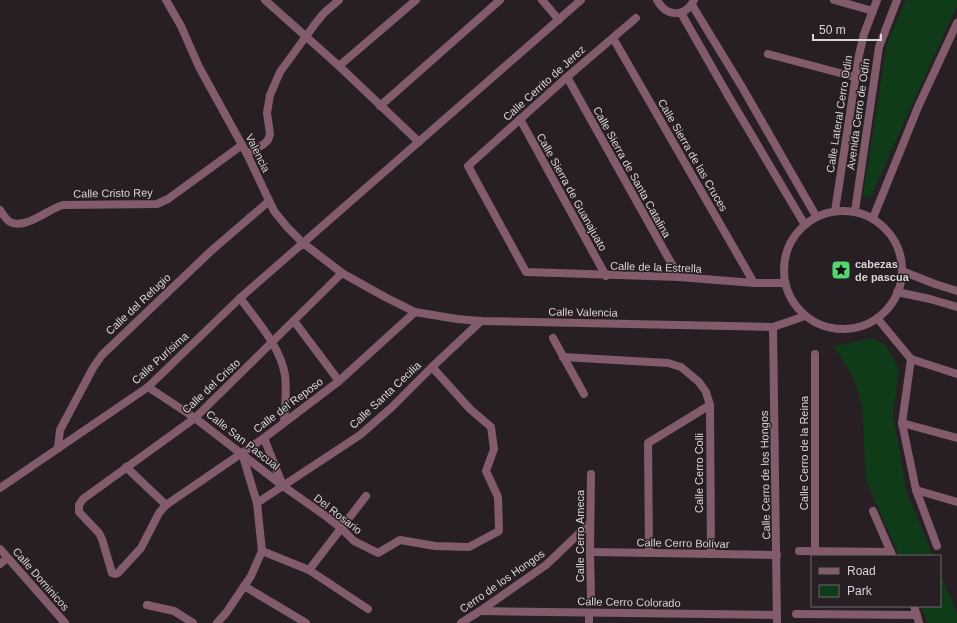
<svg xmlns="http://www.w3.org/2000/svg" width="957" height="623" font-family="Arial,sans-serif">
	<rect width="100%" height="100%" fill="#271f23"/>
	<!-- green -->
	<g fill="#0f3b19">
		<path d="M 906,0 L 957,0 L 957,6 L 870,198 L 863,195 L 887,43 Z"/>
		<path d="M 872,338 L 886,345 L 899,369 L 893,415 L 907,493 L 933,556 L 899,556 L 866,480 L 862,404 L 852,375 L 834,346 Z"/>
		<path d="M 940,572 L 957,613 L 957,623 L 928,623 L 920,606 L 940,606 Z"/>
	</g>
	<g fill="none" stroke-linecap="round" stroke-linejoin="round">
		<!-- minor -->
		<g stroke="#825b6d" stroke-width="8">
			<path d="M 166,0 L 181,26 L 199,67 L 247,154 L 274,211 L 287,227 L 303,243 L 581,0"/>
			<path d="M 265,0 L 339,66 L 419,142"/>
			<path d="M 542,0 L 559,20"/>
			<path d="M 657,0 C 666,17 685,18 694,0"/>
			<path d="M 834,0 L 873,11"/>
			<path d="M 692,5 L 742,87 L 816,216"/>
			<path d="M 681,13 L 729,97 L 805,225"/>
			<path d="M 636,18 L 567,77 L 468,166 L 526,272 L 679,277 L 754,283 L 785,283"/>
			<path d="M 613,38 L 754,283"/>
			<path d="M 768,54 L 855,77"/>
			<path d="M 339,66 L 416,0"/>
			<path d="M 567,77 L 679,277"/>
			<path d="M 380,106 L 500,0"/>
			<path d="M 520,119 L 606,276"/>
			<path d="M 247,154 L 264,144 L 268,140 L 270,134 L 267,113 L 270,95 L 280,72 L 315,24 L 324,13 L 339,0"/>
			<path d="M 0,210 C 3,214 6,220 10,222 C 26,230 48,209 63,205 L 157,204 L 168,199 L 242,145"/>
			<path d="M 835,211 L 859,55 L 864,34 L 877,0"/>
			<path d="M 855,211 L 879,47 L 897,0"/>
			<path d="M 873,218 L 918,107 L 957,23"/>
			<path d="M 342,273 L 195,418 L 83,499 L 79,505 L 79,512 L 99,533 L 102,539 L 112,573 L 115,574 L 118,573 L 141,548 L 159,513 L 166,505 L 264,438 L 339,381 L 415,312"/>
			<path d="M 240,298 C 257,321 280,346 285,375 C 287,390 285,407 284,422"/>
			<path d="M 877,318 L 911,359 L 902,423 L 916,490 L 937,546"/>
			<path d="M 294,321 L 339,381"/>
			<path d="M 773,327 L 777,623"/>
			<path d="M 553,338 L 584,394"/>
			<path d="M 563,357 L 668,363 L 681,367 L 699,382 L 706,392 L 710,405 L 711,554"/>
			<path d="M 911,359 L 957,374"/>
			<path d="M 148,387 L 195,418 L 283,486"/>
			<path d="M 902,423 L 957,438"/>
			<path d="M 264,438 L 283,486 L 327,517 L 341,528 L 354,541 L 378,553 L 400,540 L 435,546 L 469,547 L 499,531 L 498,497 L 486,471 L 494,449 L 491,427 L 470,409 L 432,367"/>
			<path d="M 58,448 L 60,430 L 93,368 L 102,355 L 211,251 L 268,202"/>
			<path d="M 126,467 L 166,505"/>
			<path d="M 591,474 L 590,552 L 591,598"/>
			<path d="M 916,490 L 957,502"/>
			<path d="M 257,503 L 360,435 L 392,407 L 432,367 L 481,321"/>
			<path d="M 873,511 L 892,555"/>
			<path d="M 0,549 L 65,623"/>
			<path d="M 262,551 L 309,570 L 366,496"/>
			<path d="M 799,551 L 891,552"/>
			<path d="M 815,551 L 815,354"/>
			<path d="M 590,552 L 777,555"/>
			<path d="M 649,553 L 648,443 L 710,405"/>
			<path d="M 0,564 L 7,558"/>
			<path d="M 309,570 L 368,609"/>
			<path d="M 244,586 L 306,623"/>
			<path d="M 147,605 L 174,611 L 193,623"/>
			<path d="M 914,606 L 919,623"/>
			<path d="M 480,611 L 777,615"/>
			<path d="M 796,614 L 917,615"/>
			<path d="M 217,623 L 226,613 L 251,576 L 262,551 L 257,503 L 242,453"/>
			<path d="M 461,623 L 480,611 L 546,565 L 590,523"/>
			<path d="M 589,623 L 589,613"/>
		</g>
		<!-- tertiary -->
		<g stroke="#825b6d" stroke-width="8">
			<circle cx="843" cy="270" r="59"/>
			<path d="M 902,271 L 935,284 L 957,291"/>
			<path d="M 897,292 L 930,299 L 957,307"/>
			<path d="M 0,488 L 148,387 L 240,298 L 303,243 L 342,273 L 385,297 L 415,312 L 457,319 L 481,321 L 773,327 L 805,316"/>
		</g>
	</g>
	<!-- icons -->
	<defs>
		<symbol id="sight-square" viewBox="-11 -11 22 22"><rect x="-9" y="-9" width="18" height="18" rx="4" fill="#55d671" stroke="#271f23"/><path d="M0-6L1.8-2.2L6-1.7L2.9 1.2L3.7 5.4L0 3.3L-3.7 5.4L-2.9 1.2L-6-1.7L-1.8-2.2Z" fill="#111"/></symbol>
	</defs>
	<g fill-rule="evenodd">
		<use href="#sight-square" x="830" y="259" width="22" height="22"/>
	</g>
	<g text-anchor="middle" stroke-width="3" stroke-linejoin="round" paint-order="stroke">
		<!-- street labels -->
		<g font-size="11" fill="#dad4d6" stroke="#271f23">
			<text transform="translate(544 83) rotate(-42)" y="4">Calle Cerrito de Jerez</text>
			<text transform="translate(839 114) rotate(-81)" y="4">Calle Lateral Cerro Odin</text>
			<text transform="translate(858 114) rotate(-82)" y="4">Avenida Cerro de Odín</text>
			<text transform="translate(258 153) rotate(64)" y="4">Valencia</text>
			<text transform="translate(693 155) rotate(60)" y="4">Calle Sierra de las Cruces</text>
			<text transform="translate(632 172) rotate(61)" y="4">Calle Sierra de Santa Catalina</text>
			<text transform="translate(572 192) rotate(61)" y="4">Calle Sierra de Guanajuato</text>
			<text transform="translate(113 193) rotate(-1)" y="4">Calle Cristo Rey</text>
			<text transform="translate(656 267) rotate(2)" y="4">Calle de la Estrella</text>
			<text transform="translate(138 304) rotate(-43)" y="4">Calle del Refugio</text>
			<text transform="translate(583 312) rotate(1)" y="4">Calle Valencia</text>
			<text transform="translate(160 358) rotate(-42)" y="4">Calle Purísima</text>
			<text transform="translate(211 386) rotate(-43)" y="4">Calle del Cristo</text>
			<text transform="translate(385 395) rotate(-43)" y="4">Calle Santa Cecilia</text>
			<text transform="translate(288 405) rotate(-37)" y="4">Calle del Reposo</text>
			<text transform="translate(243 440) rotate(38)" y="4">Calle San Pascual</text>
			<text transform="translate(804 453) rotate(-90)" y="4">Calle Cerro de la Reina</text>
			<text transform="translate(699 473) rotate(-90)" y="4">Calle Cerro Colli</text>
			<text transform="translate(765 475) rotate(-91)" y="4">Calle Cerro de los Hongos</text>
			<text transform="translate(338 514) rotate(38)" y="4">Del Rosario</text>
			<text transform="translate(580 536) rotate(-90)" y="4">Calle Cerro Ameca</text>
			<text transform="translate(683 543) rotate(1)" y="4">Calle Cerro Bolívar</text>
			<text transform="translate(41 579) rotate(49)" y="4">Calle Dominicos</text>
			<text transform="translate(502 581) rotate(-35)" y="4">Cerro de los Hongos</text>
			<text transform="translate(629 602) rotate(1)" y="4">Calle Cerro Colorado</text>
		</g>
		<!-- poi labels -->
		<g font-size="11" font-weight="bold" fill="#dad4d6" stroke="#271f23" text-anchor="start">
			<text x="855" y="268">cabezas<tspan x="855" dy="13">de pascua</tspan></text>
		</g>
	</g>
	<!-- legend -->
	<rect x="811" y="555" width="130" height="52" fill="#271f23" stroke="#6f676b"/>
	<rect x="819" y="568" width="20" height="6" fill="#825b6d" stroke="#6f676b"/>
	<text x="847" y="575" font-size="12" fill="#dad4d6">Road</text>
	<rect x="819" y="585" width="20" height="12" fill="#0f3b19" stroke="#6f676b"/>
	<text x="847" y="595" font-size="12" fill="#dad4d6">Park</text>
	<!-- scale -->
	<path d="M813 34v6h68v-6" fill="none" stroke="#dad4d6" stroke-width="2"/>
	<text x="819" y="34" font-size="12" fill="#dad4d6" stroke="#271f23" stroke-width="3" paint-order="stroke">50 m</text>
</svg>
